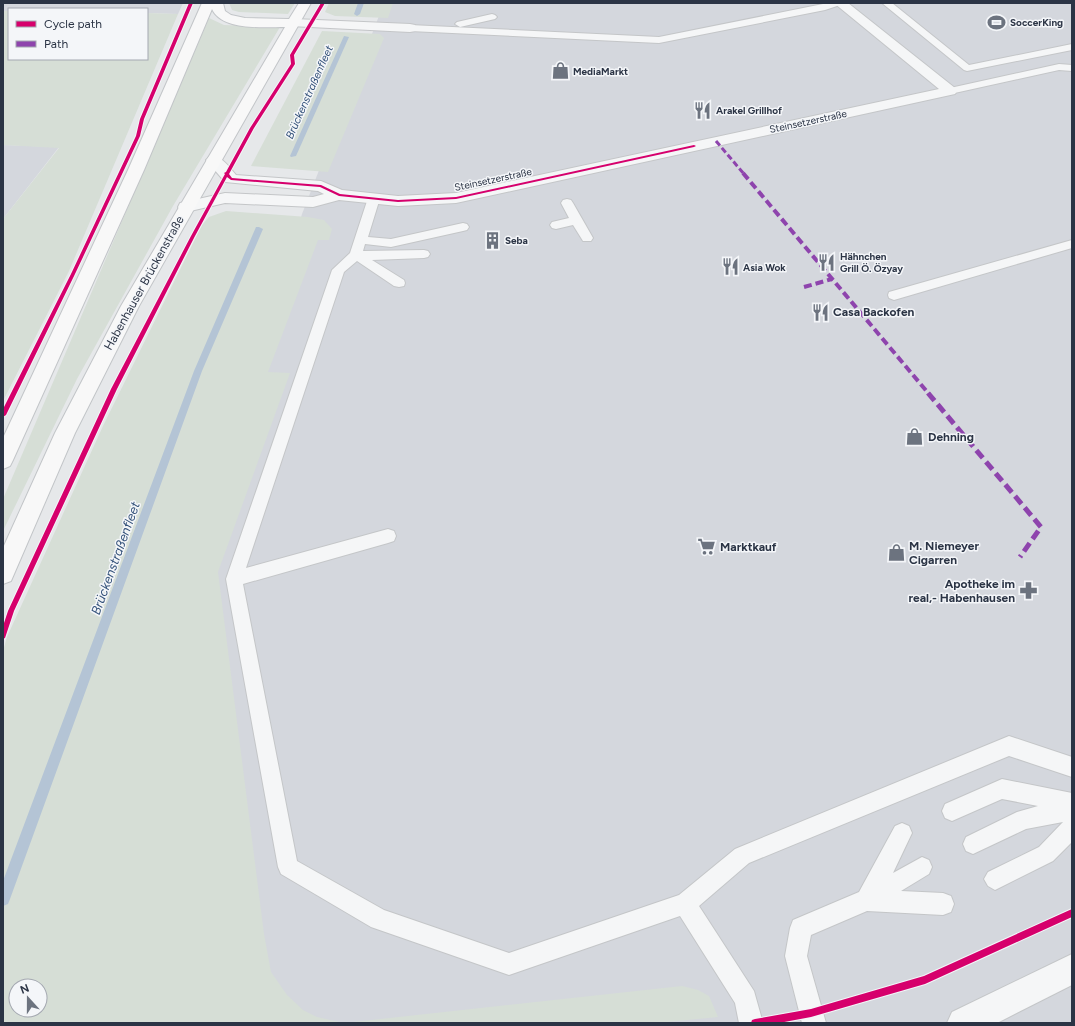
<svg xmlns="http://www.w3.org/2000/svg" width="1075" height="1026" font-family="Figtree,sans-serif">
	<rect width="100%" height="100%" fill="#e6e8ea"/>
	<!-- built -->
	<g fill="#d4d7dd">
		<path d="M 3,3 L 183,3 L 178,14 L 147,13 L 147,9 L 9,9 L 9,11 L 3,11 Z"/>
		<path d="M 384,3 L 1072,3 L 1072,1023 L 58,1023 L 302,214 Z"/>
		<path d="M 3,145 L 59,147 L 3,219 Z"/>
	</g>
	<!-- green -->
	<g fill="#d6ded6" fill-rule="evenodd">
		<path d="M 229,3 L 295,3 L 288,14 L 239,12 L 232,10 Z"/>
		<path d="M 329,3 L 393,3 L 388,18 L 335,16 L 325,12 Z"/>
		<path d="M 3,11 L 9,11 L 9,59 L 147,59 L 147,13 L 178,14 L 69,271 L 3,401 L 3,219 L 59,148 L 3,145 Z"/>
		<path d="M 209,18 L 224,25 L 280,27 L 173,206 L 77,379 L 3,531 L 3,499 Z"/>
		<path d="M 322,31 L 380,34 L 384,38 L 328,172 L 251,166 Z"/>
		<path d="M 226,211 L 308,217 L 324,220 L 332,229 L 329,240 L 318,240 L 268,372 L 290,373 L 218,572 L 264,934 L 271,972 L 287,995 L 303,1010 L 317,1017 L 344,1023 L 682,986 L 698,990 L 709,996 L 718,1017 L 657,1023 L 3,1023 L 3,651 L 7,637 L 103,426 L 202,225 L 209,217 ZM 16,986 L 40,986 L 40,1010 L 16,1010 Z"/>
	</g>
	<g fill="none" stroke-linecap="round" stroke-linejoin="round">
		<!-- stream -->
		<g fill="#b4c4d5" fill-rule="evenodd">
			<path d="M 358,3 L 364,3 L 360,14 L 357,16 L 354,14 Z"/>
			<path d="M 344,36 L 349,37 L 296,156 L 291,157 L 290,156 Z"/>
			<path d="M 256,227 L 259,227 L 263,229 L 202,371 L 10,899 L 8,904 L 3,906 L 3,881 L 194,371 Z"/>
		</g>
		<defs>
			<g id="lane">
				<path d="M 828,3 L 841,3 L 840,5 L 825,10 L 659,43 L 410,31 L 405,28 L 410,25 L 659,37 Z"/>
				<path d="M 882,3 L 892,3 L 969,65 L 1072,44 L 1072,50 L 967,71 L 964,70 Z"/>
				<path d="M 492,14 L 495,15 L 497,17 L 495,19 L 460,27 L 455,24 L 457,22 Z"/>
				<path d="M 1059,64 L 1072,65 L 1072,71 L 1059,70 L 950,94 L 945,91 L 950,88 Z"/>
				<path d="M 374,194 L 378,195 L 380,198 L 368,237 L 391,239 L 463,223 L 467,224 L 469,227 L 467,230 L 463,231 L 391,247 L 365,244 L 363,251 L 424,250 L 428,251 L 430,254 L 428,257 L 424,258 L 372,260 L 404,280 L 405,283 L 404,286 L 399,287 L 394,286 L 357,261 L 344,272 L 246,568 L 388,529 L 394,531 L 396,536 L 394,541 L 388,543 L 243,584 L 297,861 L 384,910 L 509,953 L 679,895 L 735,849 L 1009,736 L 1072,757 L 1072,777 L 1009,756 L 749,863 L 699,906 L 754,991 L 763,1023 L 739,1023 L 735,1003 L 680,916 L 509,975 L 371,927 L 281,874 L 278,867 L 226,579 L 332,270 L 350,253 L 368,198 L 370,195 Z"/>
				<path d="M 567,199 L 571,200 L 573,203 L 593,238 L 591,241 L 583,241 L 573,225 L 556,229 L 552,228 L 550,225 L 552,222 L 569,218 L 561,203 L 563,200 Z"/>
				<path d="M 1072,240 L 1072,248 L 894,300 L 889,298 L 888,295 L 889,292 Z"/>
				<path d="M 1002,779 L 1072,793 L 1072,842 L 1053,861 L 995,890 L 988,886 L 984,879 L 988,872 L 1039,847 L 1063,822 L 1026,829 L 973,854 L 966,851 L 963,844 L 966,837 L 1017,812 L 1038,806 L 1002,799 L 952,821 L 945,818 L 942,811 L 945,804 Z"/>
				<path d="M 902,823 L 909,826 L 912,833 L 893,873 L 922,857 L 929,860 L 932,867 L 929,874 L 901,891 L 943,893 L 951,896 L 954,904 L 951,912 L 943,915 L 867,911 L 811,935 L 807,956 L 826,1023 L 802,1023 L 785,956 L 790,928 L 793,920 L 859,892 L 895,826 Z"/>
			</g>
			<g id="street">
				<path d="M 834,3 L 848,3 L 955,88 L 957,91 L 955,94 L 456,203 L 398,206 L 339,200 L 313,207 L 225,203 L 186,212 L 180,211 L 178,207 L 180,203 L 225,193 L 313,197 L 324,194 L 318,191 L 225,182 L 206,160 L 209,157 C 221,154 228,166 236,175 L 321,181 L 342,190 L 398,196 L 456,193 L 939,89 Z"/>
				<path d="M 294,19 L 410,24 L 415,25 L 416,28 L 415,31 L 410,32 L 290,26 L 288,23 L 290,20 Z"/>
				<path d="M 1072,954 L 1072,985 L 997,1023 L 947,1023 L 952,1012 Z"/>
			</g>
			<path id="primary" d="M 202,3 L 223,3 L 225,11 L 231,15 L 245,18 L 289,19 L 299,3 L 311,3 L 139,306 L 75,433 L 11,581 L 3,584 L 3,548 L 55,433 L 121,306 L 285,27 C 264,27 222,31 212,9 L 144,170 L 13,460 L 10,466 L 3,469 L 3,438 L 128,170 Z"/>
		</defs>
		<!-- lane casing -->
		<use href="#lane" stroke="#c4c6c8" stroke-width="2"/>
		<!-- street casing -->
		<use href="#street" stroke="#c4c6c8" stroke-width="2"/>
		<!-- primary casing -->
		<use href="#primary" stroke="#c2c5c8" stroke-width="2"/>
		<!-- lane -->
		<use href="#lane" fill="#f5f6f7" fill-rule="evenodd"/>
		<!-- street -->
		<use href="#street" fill="#f5f6f7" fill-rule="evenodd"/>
		<!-- primary -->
		<use href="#primary" fill="#f8f8f8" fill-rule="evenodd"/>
		<!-- quiet-far2 -->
		<path stroke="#8e44ad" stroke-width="3" stroke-dasharray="6 3" stroke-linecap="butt" d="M 716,141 L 744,174"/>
		<!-- quiet-far1 -->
		<g stroke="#8e44ad" stroke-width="4" stroke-dasharray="8 4" stroke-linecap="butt">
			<path d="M 743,173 L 929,394"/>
			<path d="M 804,287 L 832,279"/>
		</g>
		<!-- quiet -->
		<path stroke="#8e44ad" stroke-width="5" stroke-dasharray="10 5" stroke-linecap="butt" d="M 928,393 L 1041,527 L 1020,557"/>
		<defs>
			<g id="cycleway">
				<path d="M 189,3 L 193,3 L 144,119 L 140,136 L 75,274 L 6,415 L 3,417 L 3,409 L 71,274 L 136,136 L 140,119 Z"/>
				<path d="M 321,3 L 325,3 L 294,55 L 295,64 L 254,128 L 229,174 L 232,178 L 321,185 L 340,194 L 398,200 L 456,197 L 694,145 L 696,146 L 694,147 L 456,199 L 398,202 L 339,196 L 320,187 L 231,180 L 227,177 L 195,236 L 117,389 L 14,611 L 5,638 L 3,639 L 3,626 L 8,611 L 111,389 L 191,236 L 225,174 L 224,173 L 226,172 L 250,128 L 291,64 L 290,55 Z"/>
				<path d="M 1072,909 L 1072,917 L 925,984 L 811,1017 L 779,1023 L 751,1023 L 752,1020 L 755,1019 L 811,1009 L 924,976 Z"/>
			</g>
		</defs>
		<!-- cycleway casing -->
		<use href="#cycleway" stroke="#f4f6f9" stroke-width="2"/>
		<!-- cycleway -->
		<use href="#cycleway" fill="#d6006c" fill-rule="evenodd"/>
	</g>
	<!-- icons -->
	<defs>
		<symbol id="stadium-bare" viewBox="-9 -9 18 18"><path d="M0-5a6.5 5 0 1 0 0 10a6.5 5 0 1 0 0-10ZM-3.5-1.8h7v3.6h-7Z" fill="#6c737f" stroke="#f4f6f9" stroke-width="2.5" paint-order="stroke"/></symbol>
		<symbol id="shop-bare" viewBox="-9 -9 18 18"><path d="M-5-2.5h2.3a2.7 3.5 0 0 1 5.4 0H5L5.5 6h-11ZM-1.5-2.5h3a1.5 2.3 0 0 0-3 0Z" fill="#6c737f" stroke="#f4f6f9" stroke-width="2.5" paint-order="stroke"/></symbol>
		<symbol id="restaurant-bare" viewBox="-9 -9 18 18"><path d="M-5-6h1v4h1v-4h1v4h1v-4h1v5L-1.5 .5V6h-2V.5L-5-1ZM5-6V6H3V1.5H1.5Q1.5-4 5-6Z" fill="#6c737f" stroke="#f4f6f9" stroke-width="2.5" paint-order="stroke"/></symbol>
		<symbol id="building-bare" viewBox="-9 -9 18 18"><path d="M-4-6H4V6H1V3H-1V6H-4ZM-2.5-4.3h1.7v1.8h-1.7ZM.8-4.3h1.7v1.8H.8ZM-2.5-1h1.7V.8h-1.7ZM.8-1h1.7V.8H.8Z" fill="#6c737f" stroke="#f4f6f9" stroke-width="2.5" paint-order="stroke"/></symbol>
		<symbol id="supermarket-bare" viewBox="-9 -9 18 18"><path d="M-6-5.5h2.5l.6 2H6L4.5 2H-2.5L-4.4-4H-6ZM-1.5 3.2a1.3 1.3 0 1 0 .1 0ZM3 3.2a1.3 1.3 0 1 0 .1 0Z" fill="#6c737f" stroke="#f4f6f9" stroke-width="2.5" paint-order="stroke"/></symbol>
		<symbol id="pharmacy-bare" viewBox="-9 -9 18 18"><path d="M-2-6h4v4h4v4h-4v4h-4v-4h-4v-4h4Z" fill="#6c737f" stroke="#f4f6f9" stroke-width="2.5" paint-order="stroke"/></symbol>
	</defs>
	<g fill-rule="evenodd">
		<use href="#stadium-bare" x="984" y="10" width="25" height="25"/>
		<use href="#shop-bare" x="548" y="58" width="25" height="25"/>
		<use href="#restaurant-bare" x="690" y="98" width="25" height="25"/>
		<use href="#building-bare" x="480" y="228" width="25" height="25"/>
		<use href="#restaurant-bare" x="814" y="250" width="25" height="25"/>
		<use href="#restaurant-bare" x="718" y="254" width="25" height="25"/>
		<use href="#restaurant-bare" x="808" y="300" width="25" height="25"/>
		<use href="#shop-bare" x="902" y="424" width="25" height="25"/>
		<use href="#supermarket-bare" x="694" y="534" width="25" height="25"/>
		<use href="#shop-bare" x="884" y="540" width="25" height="25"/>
		<use href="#pharmacy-bare" x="1016" y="578" width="25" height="25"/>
	</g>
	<g text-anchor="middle" stroke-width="3" stroke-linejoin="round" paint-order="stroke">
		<!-- far-poi labels -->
		<g font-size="10" font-weight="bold" fill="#2b3445" stroke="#f4f6f9" text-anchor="start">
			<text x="1010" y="26">SoccerKing</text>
			<text x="573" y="75">MediaMarkt</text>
			<text x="716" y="114">Arakel Grillhof</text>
			<text x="505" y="244">Seba</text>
			<text x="840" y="260">Hähnchen<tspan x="840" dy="12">Grill Ö. Özyay</tspan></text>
			<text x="743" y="271">Asia Wok</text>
		</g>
		<!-- far-street labels -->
		<g font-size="10" fill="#2b3445" stroke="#f4f6f9">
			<text transform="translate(808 121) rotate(-12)" y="4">Steinsetzerstraße</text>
			<text transform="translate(493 179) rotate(-12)" y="4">Steinsetzerstraße</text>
		</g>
		<!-- far-water labels -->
		<g font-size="11" font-style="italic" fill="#34527a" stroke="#f4f6f9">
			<text transform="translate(309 92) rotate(-66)" y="4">Brückenstraßenfleet</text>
		</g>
		<!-- street labels -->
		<g font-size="12" fill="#2b3445" stroke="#f4f6f9">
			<text transform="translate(144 283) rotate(-61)" y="4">Habenhauser Brückenstraße</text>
		</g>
		<!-- poi labels -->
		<g font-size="12" font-weight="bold" fill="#2b3445" stroke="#f4f6f9" text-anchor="start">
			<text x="833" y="316">Casa Backofen</text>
			<text x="928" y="441">Dehning</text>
			<text x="909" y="550">M. Niemeyer<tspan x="909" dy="14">Cigarren</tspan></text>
			<text x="720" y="551">Marktkauf</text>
			<text x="1015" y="588" text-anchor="end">Apotheke im<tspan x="1015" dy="14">real,- Habenhausen</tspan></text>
		</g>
		<!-- water labels -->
		<g font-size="13" font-style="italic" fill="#34527a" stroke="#f4f6f9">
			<text transform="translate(115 558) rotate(-70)" y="5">Brückenstraßenfleet</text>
		</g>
	</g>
	<!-- border -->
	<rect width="1075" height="1026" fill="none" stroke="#2b3445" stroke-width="8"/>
	<!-- legend -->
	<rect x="8" y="8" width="140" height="52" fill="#f4f6f9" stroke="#a4a8b1"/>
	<rect x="16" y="21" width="20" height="6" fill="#d6006c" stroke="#a4a8b1"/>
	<text x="44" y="28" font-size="12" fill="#2b3445">Cycle path</text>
	<rect x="16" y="41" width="20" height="6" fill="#8e44ad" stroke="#a4a8b1"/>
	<text x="44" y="48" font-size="12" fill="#2b3445">Path</text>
	<!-- north arrow -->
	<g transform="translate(28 998) rotate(339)"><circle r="19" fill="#f4f6f9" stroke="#a4a8b1"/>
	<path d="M0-3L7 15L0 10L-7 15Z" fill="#6c737f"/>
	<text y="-6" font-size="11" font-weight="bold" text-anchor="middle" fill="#2b3445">N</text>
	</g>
</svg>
